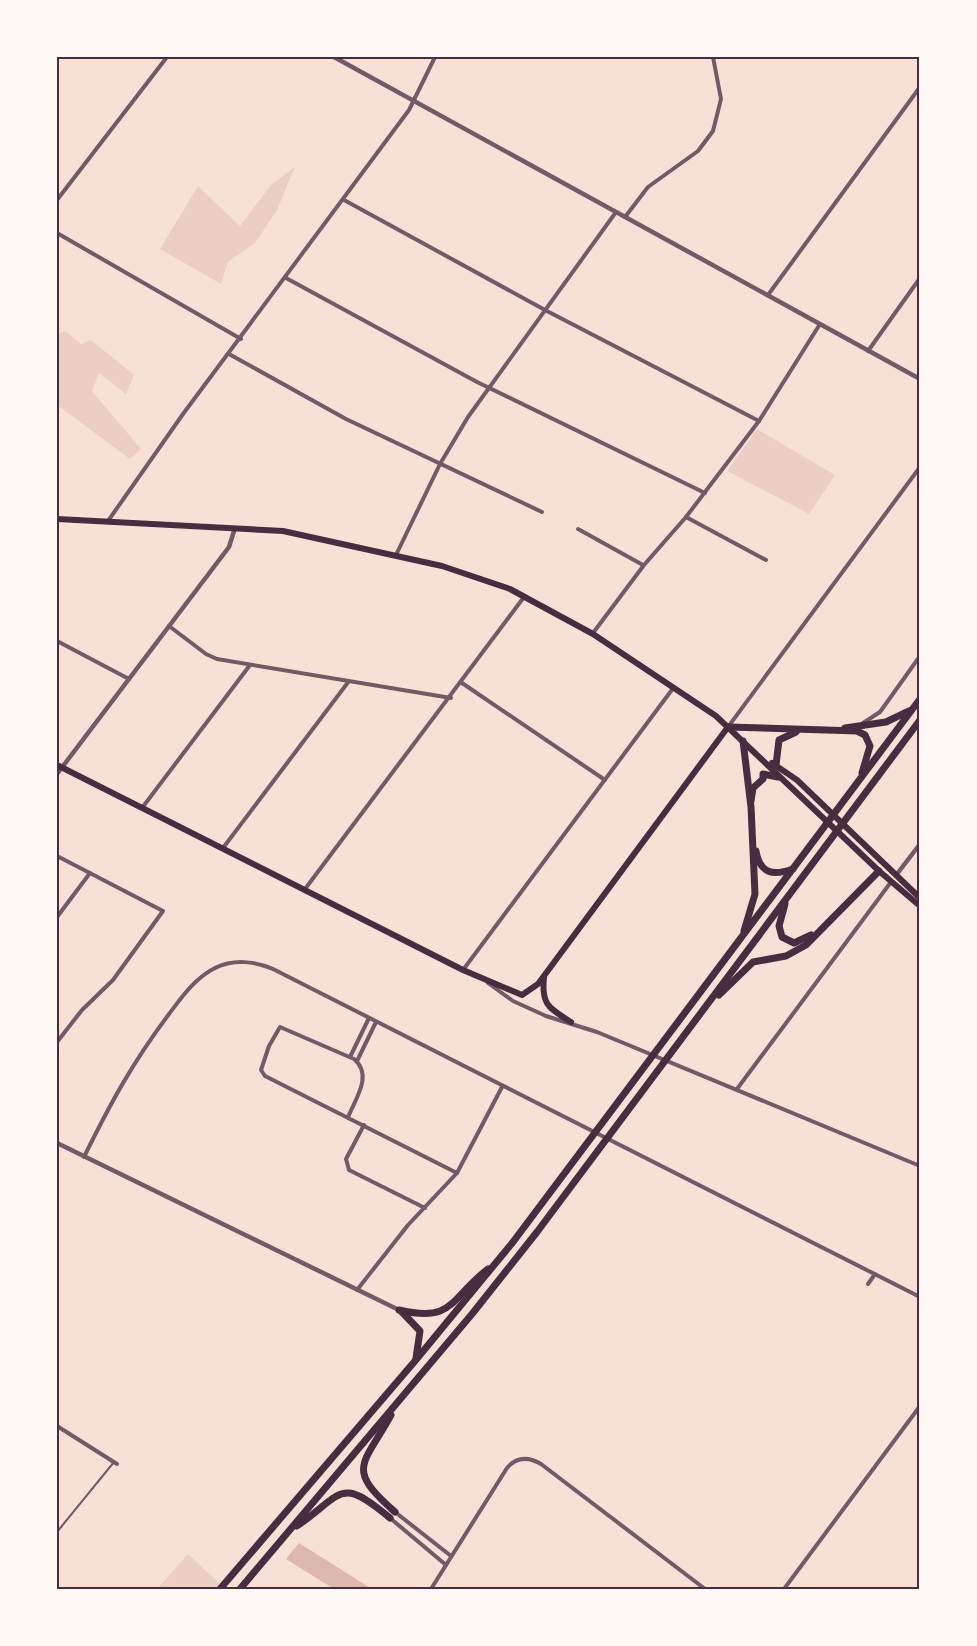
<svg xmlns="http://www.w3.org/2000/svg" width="977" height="1646" font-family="'Source Sans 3',sans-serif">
	<rect width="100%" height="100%" fill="#f7e1d7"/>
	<!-- green -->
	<g fill="#ebcfc5">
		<path d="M 295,167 L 277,210 L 255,243 L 228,262 L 221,284 L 160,249 L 198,186 L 240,226 L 271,185 Z"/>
		<path d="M 66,331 L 81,344 L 91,340 L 134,375 L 126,394 L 99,373 L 92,391 L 141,449 L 130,459 L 57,405 L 57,334 Z"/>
		<path d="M 757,429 L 835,475 L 809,514 L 727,471 Z"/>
		<path d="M 188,1554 L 222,1586 L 220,1589 L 157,1589 Z"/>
	</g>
	<!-- water -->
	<path fill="#dcb8b0" d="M 299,1543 L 372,1589 L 334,1589 L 286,1559 Z"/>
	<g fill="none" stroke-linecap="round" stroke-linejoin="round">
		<!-- service -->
		<path stroke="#755966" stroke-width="2" d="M 57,1532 L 114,1462"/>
		<!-- minor -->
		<g stroke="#755966" stroke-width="4">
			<path d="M 57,200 L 167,57"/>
			<path d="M 344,200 L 545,310 L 759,421"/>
			<path d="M 625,217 L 648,187 L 698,151 L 713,131 L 721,99 L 713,57"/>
			<path d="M 57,233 L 241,339"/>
			<path d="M 286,278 L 477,382 L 705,493"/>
			<path d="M 768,295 L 920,87"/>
			<path d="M 868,351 L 920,278"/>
			<path d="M 229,354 L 346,419 L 542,512"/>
			<path d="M 686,517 L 766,560"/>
			<path d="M 108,521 L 183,414 L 409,110 L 435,57"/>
			<path d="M 578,529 L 643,565"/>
			<path d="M 396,555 L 440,464 L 468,417 L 616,212"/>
			<path d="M 169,626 L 206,654 L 217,659 L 451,698"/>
			<path d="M 593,633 L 644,565 L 686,517 L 759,421 L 820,324"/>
			<path d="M 57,641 L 129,679"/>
			<path d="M 462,683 L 605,780"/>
			<path d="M 863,723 L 880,712 L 920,656"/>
			<path d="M 728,727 L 920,467"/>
			<path d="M 142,808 L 250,665"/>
			<path d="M 223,848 L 349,681"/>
			<path d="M 57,856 L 163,911 L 113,980 L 82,1010 L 57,1042"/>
			<path d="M 305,889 L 524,597"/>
			<path d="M 57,917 L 90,873"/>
			<path d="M 463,970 L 674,687"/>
			<path d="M 488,983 L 513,1001 L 546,1016 L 597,1032 L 920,1166"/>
			<path d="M 350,1057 L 369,1018"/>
			<path d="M 357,1061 L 376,1022"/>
			<path d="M 737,1089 L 891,882"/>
			<path d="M 348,1117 C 356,1098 373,1075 354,1059 L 280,1027 L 269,1046 L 261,1070 L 265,1076 L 457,1173"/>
			<path d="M 364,1125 L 346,1159 L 349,1170 L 425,1208"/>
			<path d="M 84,1157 C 111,1102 133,1062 169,1014 C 182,997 195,978 215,968 C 233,959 255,961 273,969 L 920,1297"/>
			<path d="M 868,1284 L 875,1274"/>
			<path d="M 357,1290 L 408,1225 L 457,1173 L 502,1087"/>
			<path d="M 57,1426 L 117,1464"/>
			<path d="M 395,1512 L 451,1556"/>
			<path d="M 390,1518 L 446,1565"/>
			<path d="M 431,1589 L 507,1468 C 517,1456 529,1457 541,1464 L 705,1589"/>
			<path d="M 784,1589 L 920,1406"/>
		</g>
		<!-- tertiary -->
		<g stroke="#755966" stroke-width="4.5">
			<path d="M 334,57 L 920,379"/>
			<path d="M 57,774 L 229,547 L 235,528"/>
			<path d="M 897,874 L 920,844"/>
			<path d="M 57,1143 L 399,1310"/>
		</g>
		<!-- primary -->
		<g stroke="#4a2c40" stroke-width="6">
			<path d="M 57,519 L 283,531 L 442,566 L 510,589 L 593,634 L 716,716 L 879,871 L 920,906"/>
			<path d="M 772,763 L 797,780 L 920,898"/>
			<path d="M 57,765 L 463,970 L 522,995 L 538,984 L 728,727"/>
			<path d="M 544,977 C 541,1005 549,1008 571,1022"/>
		</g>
		<!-- trunk -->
		<g stroke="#4a2c40" stroke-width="7">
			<path d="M 728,727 L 857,731 L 865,735 L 870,746 L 862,773"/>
			<path d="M 845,728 L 886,722 L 909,711"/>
			<path d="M 743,741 L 751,807 L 755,894 L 744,931"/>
			<path d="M 776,765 L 779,740 L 796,732"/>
			<path d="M 751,801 L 753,788 L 763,779 L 763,774 L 778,777"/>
			<path d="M 756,851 C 760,874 773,876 793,869"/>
			<path d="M 785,904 L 779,926 L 782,937 L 794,943 L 811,935"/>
			<path d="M 719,995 L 753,962 L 786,956 L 806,945 L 879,871"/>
			<path d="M 399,1310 C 454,1323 449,1299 488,1269"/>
			<path d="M 401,1311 L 420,1331 L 416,1358"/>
			<path d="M 391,1415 C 363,1466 345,1468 395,1512"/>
			<path d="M 297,1526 C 343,1494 339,1475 390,1518"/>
			<path d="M 220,1589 L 415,1361 L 513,1242 L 920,699"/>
			<path d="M 240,1589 L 472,1314 L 537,1232 L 920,720"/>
		</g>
	</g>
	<!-- border -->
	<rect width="977" height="1646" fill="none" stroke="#fffaf5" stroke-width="117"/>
	<rect x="58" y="58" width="860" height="1530" fill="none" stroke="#4a2c40" stroke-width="2"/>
</svg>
